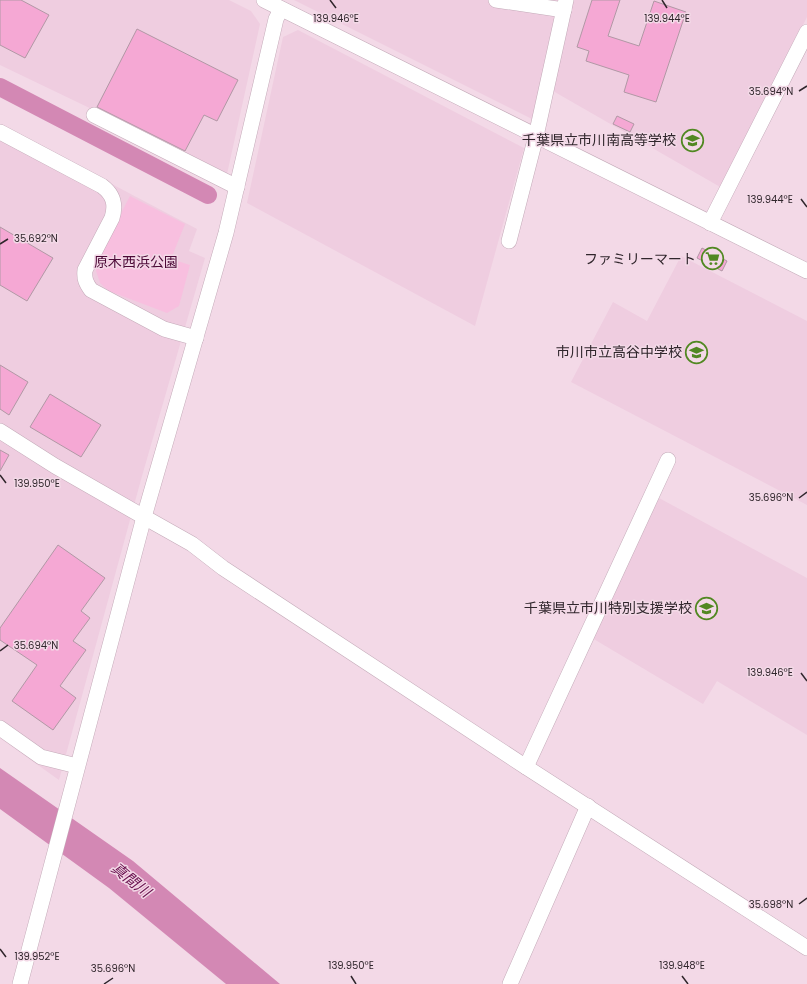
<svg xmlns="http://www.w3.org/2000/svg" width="807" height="984" font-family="Poppins,'Noto Sans JP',sans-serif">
	<rect width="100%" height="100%" fill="#f3d9e7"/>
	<!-- built -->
	<g fill="#efcde0">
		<path d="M 0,0 L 229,0 L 251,11 L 260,24 L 227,174 L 0,65 Z"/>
		<path d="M 294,0 L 561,0 L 532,119 Z"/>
		<path d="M 573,0 L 807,0 L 807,17 L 722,188 L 553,91 Z"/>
		<path d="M 298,30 L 524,148 L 475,326 L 247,203 L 283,37 Z"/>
		<path d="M 0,125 L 197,229 L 189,251 L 205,258 L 142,476 L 59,780 L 0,738 Z"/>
		<path d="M 681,256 L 807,321 L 807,505 L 571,382 L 613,302 L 647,321 Z"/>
		<path d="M 659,498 L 807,578 L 807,735 L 717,681 L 703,704 L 592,638 Z"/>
	</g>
	<!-- green -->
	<path fill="#f8bfdf" d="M 130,196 L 185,224 L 171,259 L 190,265 L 179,306 L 167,313 L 109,291 L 100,283 L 96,271 L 98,258 Z"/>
	<!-- water -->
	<path fill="#d388b4" d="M 0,768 L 133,861 L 280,984 L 226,984 L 109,888 L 0,809 Z"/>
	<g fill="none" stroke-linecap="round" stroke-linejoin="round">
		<!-- river -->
		<path stroke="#d388b4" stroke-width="18" d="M 0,87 L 208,195"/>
	</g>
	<!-- building -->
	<g fill="#f5a8d4" stroke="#b198a5">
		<path d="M 0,0 L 21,0 L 49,15 L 25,58 L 0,45 Z"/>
		<path d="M 592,0 L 620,0 L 608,36 L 639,46 L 654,1 L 686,12 L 656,102 L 624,92 L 629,75 L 586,61 L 589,51 L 577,47 Z"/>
		<path d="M 137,29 L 238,80 L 217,121 L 204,115 L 185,151 L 97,107 Z"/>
		<path d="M 617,116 L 634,124 L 630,132 L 613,124 Z"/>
		<path d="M 0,227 L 53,258 L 27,301 L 0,285 Z"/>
		<path d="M 702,248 L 727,261 L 722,271 L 697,258 Z"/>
		<path d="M 0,365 L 28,382 L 9,415 L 0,409 Z"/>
		<path d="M 50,394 L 101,425 L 81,457 L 30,427 Z"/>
		<path d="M 0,450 L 9,455 L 0,471 Z"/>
		<path d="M 58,545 L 105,578 L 81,611 L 90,618 L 73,641 L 86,650 L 60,686 L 76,698 L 53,730 L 12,701 L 37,665 L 0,640 L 0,628 Z"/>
	</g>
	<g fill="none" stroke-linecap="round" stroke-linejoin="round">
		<defs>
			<g id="minor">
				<path d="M 264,0 L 807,271"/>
				<path d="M 496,0 L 564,10"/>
				<path d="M 94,115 L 237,187"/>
				<path d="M 0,132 L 102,186 C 114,195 116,205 112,218 L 85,270 C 84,279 86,283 91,290 L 164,329 L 196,338"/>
				<path d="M 710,223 L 807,32"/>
				<path d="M 509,241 L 536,136 L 566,0"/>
				<path d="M 0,431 L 55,466 L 144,517 L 192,544 L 223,568 L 526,767 L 807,948"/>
				<path d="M 0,728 L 41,757 L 77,766"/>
				<path d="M 526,767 L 668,460"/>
				<path d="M 20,984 L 144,517 L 226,233 L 276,19 L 281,9"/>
				<path d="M 510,984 L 588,806"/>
			</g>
		</defs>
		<!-- minor casing -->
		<use href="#minor" stroke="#c4abb9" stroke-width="16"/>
		<!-- minor -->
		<use href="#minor" stroke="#fff" stroke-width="15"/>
	</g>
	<!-- ticks -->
	<path fill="none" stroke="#30262c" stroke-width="1.5" d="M 330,0 L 336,8M 662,0 L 667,8M 799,91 L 807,86M 801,199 L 807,207M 0,244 L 8,239M 0,475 L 6,483M 799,498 L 807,492M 0,651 L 8,645M 801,673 L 807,681M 799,904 L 807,898M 0,949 L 6,957M 351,976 L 356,984M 682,976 L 688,984M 104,984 L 113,978"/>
	<!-- icons -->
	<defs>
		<symbol id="school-ring" viewBox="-11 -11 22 22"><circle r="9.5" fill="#f3d9e7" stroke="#518822" stroke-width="1.5"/><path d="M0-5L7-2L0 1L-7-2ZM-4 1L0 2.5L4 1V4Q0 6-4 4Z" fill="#518822"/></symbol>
		<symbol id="supermarket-ring" viewBox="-11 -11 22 22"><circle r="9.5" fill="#f3d9e7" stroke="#518822" stroke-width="1.5"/><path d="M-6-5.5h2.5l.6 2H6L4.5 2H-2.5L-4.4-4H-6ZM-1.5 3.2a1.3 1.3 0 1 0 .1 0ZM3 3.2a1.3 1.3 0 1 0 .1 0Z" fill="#518822"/></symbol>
	</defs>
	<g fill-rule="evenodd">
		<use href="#school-ring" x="680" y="128" width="25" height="25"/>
		<use href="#supermarket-ring" x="700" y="246" width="25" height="25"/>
		<use href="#school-ring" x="684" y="340" width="25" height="25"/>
		<use href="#school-ring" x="694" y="596" width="25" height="25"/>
	</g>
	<g text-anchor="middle" stroke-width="3" stroke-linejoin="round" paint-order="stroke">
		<!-- poi labels -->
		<g font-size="14" fill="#30262c" stroke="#f3d9e7" text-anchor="end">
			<text x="676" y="145">千葉県立市川南高等学校</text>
			<text x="696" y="264">ファミリーマート</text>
			<text x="682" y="357">市川市立高谷中学校</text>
			<text x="692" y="613">千葉県立市川特別支援学校</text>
		</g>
		<!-- park labels -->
		<g font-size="14" fill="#4c0937" stroke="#f3d9e7">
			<text x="136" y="267">原木西浜公園</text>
		</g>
		<!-- water labels -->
		<g font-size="15" font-style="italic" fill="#69104e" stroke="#f3d9e7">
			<text transform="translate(131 880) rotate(39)" y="5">真間川</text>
		</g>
	</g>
	<g font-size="10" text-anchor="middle" fill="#30262c" stroke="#f3d9e7" stroke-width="3" stroke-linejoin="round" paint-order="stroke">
		<text x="336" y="22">139.946°E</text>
		<text x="667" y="22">139.944°E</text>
		<text x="771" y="95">35.694°N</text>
		<text x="770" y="203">139.944°E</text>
		<text x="36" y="242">35.692°N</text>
		<text x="37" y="487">139.950°E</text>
		<text x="771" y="501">35.696°N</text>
		<text x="36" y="649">35.694°N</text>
		<text x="770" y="676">139.946°E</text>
		<text x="771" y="908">35.698°N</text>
		<text x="37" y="960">139.952°E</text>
		<text x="351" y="969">139.950°E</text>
		<text x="682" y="969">139.948°E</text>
		<text x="113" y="972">35.696°N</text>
	</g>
</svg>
